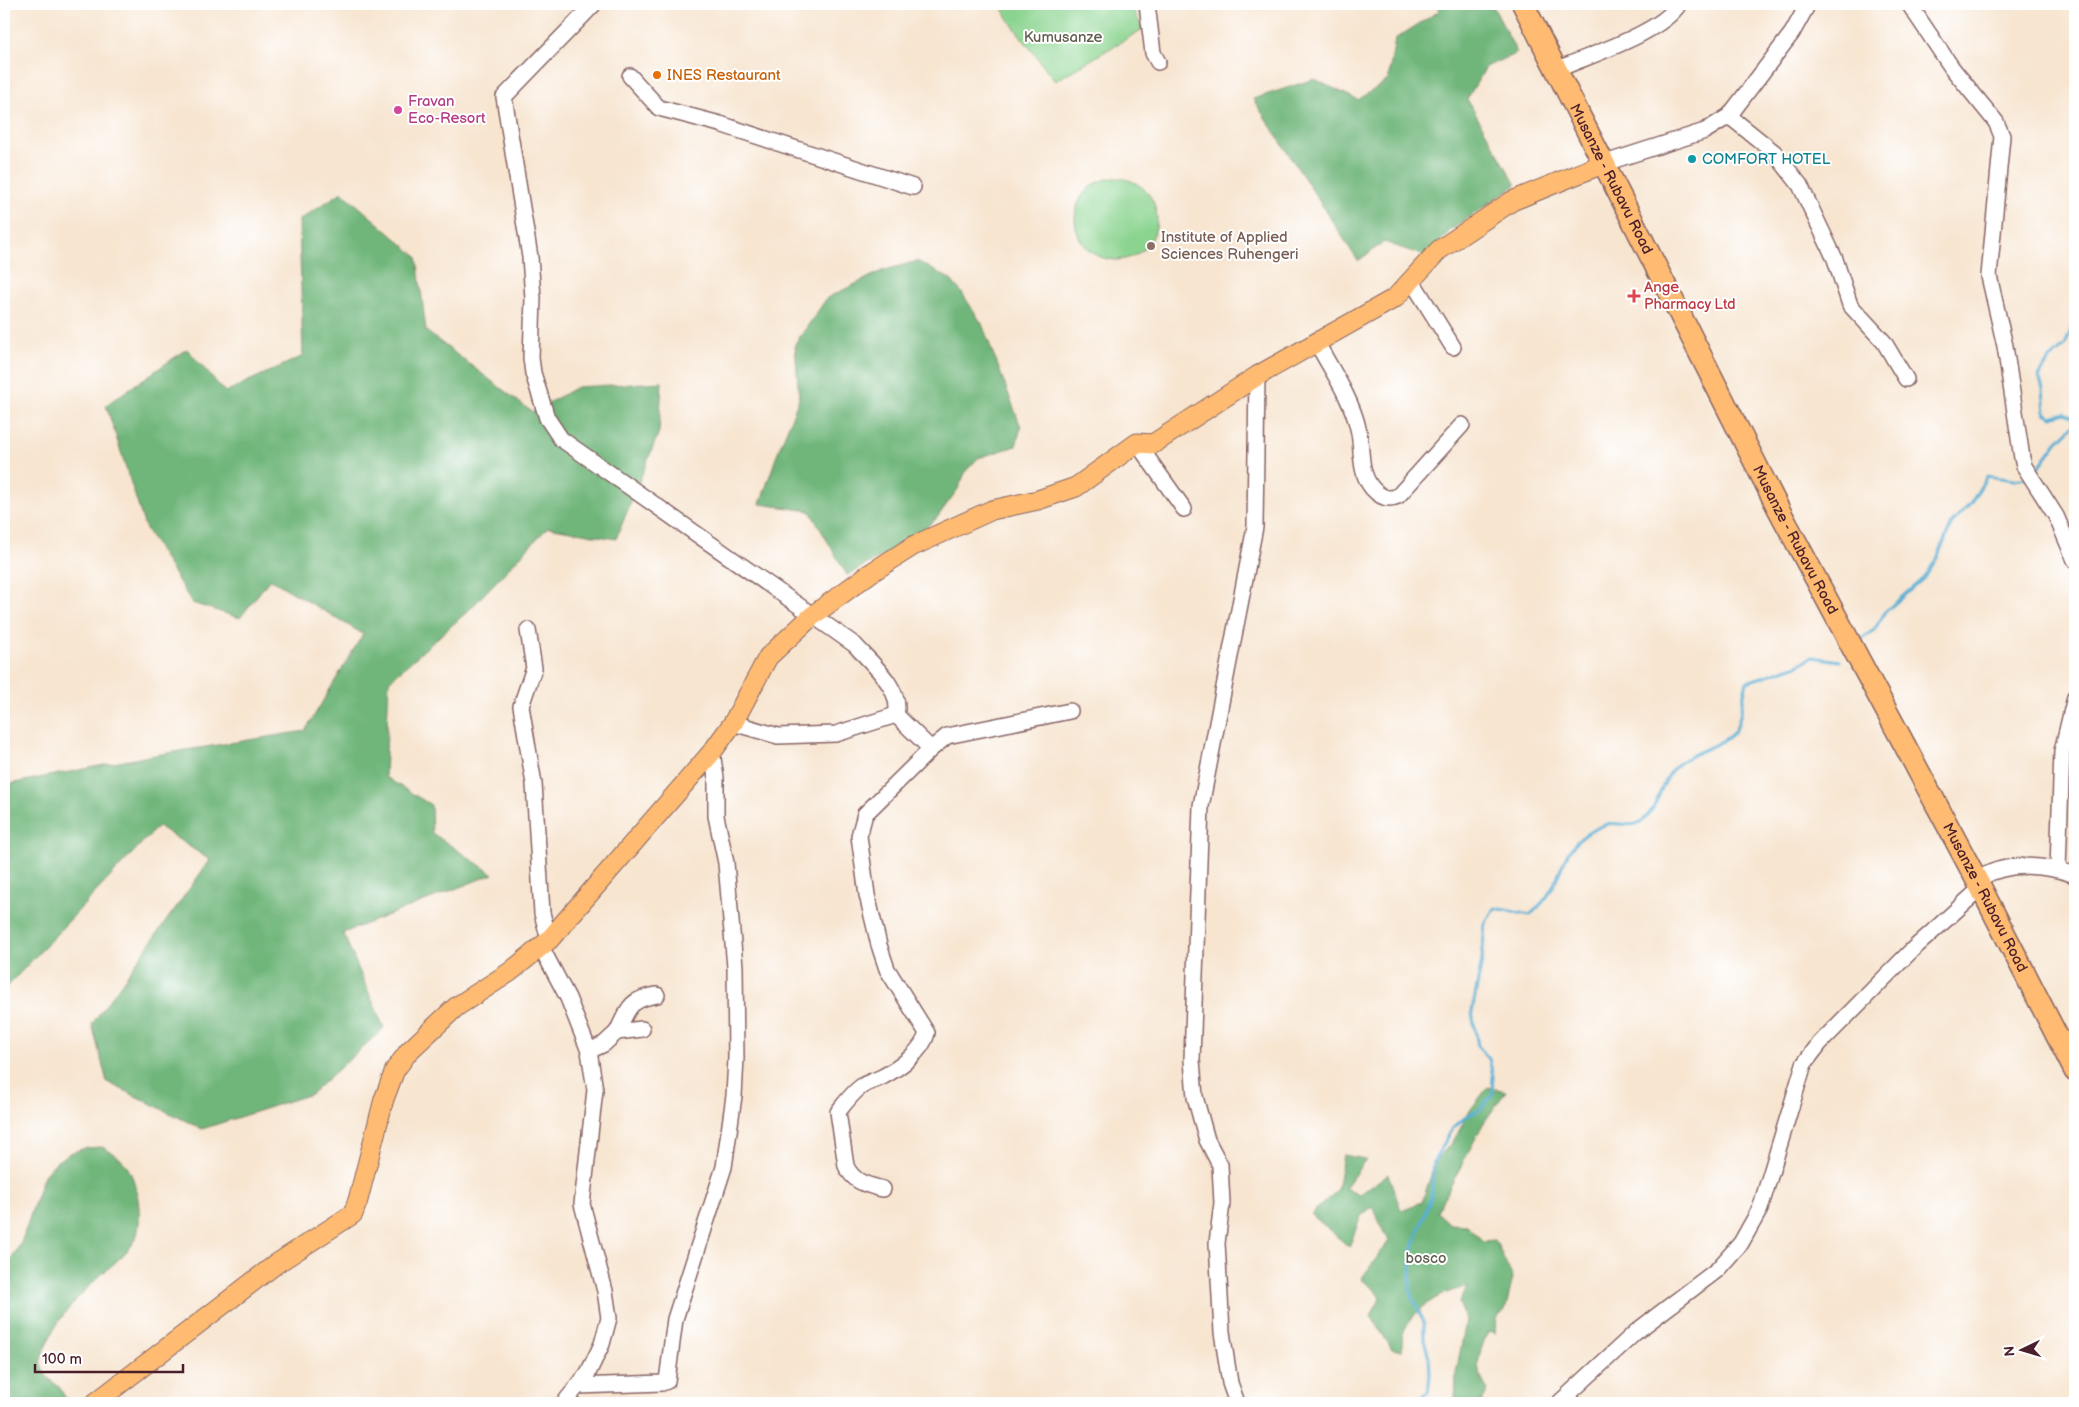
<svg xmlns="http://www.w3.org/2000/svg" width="2079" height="1407" font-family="'Balsamiq Sans',sans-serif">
	<rect width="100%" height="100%" fill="#fff"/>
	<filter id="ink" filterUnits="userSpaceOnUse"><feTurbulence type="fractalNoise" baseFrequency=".02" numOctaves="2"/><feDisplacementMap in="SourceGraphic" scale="10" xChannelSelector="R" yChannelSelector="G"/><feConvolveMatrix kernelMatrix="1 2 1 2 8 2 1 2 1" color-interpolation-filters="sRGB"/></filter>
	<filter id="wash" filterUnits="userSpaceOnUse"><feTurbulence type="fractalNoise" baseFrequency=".0096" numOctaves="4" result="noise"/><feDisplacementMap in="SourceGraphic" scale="20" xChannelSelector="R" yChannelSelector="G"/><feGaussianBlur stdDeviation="1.12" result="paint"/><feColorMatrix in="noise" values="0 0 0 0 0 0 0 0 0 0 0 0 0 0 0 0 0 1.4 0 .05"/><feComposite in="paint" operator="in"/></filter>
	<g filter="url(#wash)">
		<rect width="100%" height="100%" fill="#f7e5d0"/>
		<!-- green -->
		<g fill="#8bd490" stroke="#6a7a5e">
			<path d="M 1000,4 L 1130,4 L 1143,29 L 1055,81 L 1010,22 Z"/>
			<circle cx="1116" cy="219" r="41"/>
		</g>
		<!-- forest -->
		<g fill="#70b67a" stroke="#5d6a52">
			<path d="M 1436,4 L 1492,4 L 1517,53 L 1486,67 L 1467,99 L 1516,185 L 1452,229 L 1425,256 L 1384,242 L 1358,261 L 1253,99 L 1314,79 L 1358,100 L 1388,80 L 1395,39 L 1439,11 Z"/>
			<path d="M 342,192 L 417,257 L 426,331 L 532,412 L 577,387 L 662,382 L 659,432 L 616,539 L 548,527 L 468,611 L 389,681 L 385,777 L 431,805 L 432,833 L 493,874 L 343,933 L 384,1028 L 311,1094 L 202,1129 L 107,1082 L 92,1024 L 210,860 L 158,826 L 4,990 L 4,785 L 149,756 L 305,731 L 363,634 L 270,579 L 240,618 L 192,603 L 145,527 L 106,405 L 187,349 L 225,392 L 303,356 L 299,220 Z"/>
			<path d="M 917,261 L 950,279 L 962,293 L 982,324 L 1021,427 L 1016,446 L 978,458 L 966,471 L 958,489 L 936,519 L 904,545 L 847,575 L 810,511 L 760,504 L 778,452 L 799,399 L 795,344 L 827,298 L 882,271 Z"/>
			<path d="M 1488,1087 L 1506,1091 L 1483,1124 L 1437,1212 L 1450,1224 L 1466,1225 L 1483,1241 L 1495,1240 L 1513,1278 L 1505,1311 L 1496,1318 L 1495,1333 L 1488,1331 C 1479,1355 1472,1367 1488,1390 L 1481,1403 L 1455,1403 L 1456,1373 L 1466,1321 L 1459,1302 L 1468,1287 C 1444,1290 1411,1309 1403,1334 C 1402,1339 1402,1346 1402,1351 L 1392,1349 L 1371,1316 L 1380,1298 L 1374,1289 L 1361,1279 L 1389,1241 L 1372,1207 L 1361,1216 L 1349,1247 L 1311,1214 L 1337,1191 L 1343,1155 L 1366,1159 L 1345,1188 L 1359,1195 L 1388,1174 L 1401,1210 L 1422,1202 L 1436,1160 L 1454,1140 L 1471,1109 Z"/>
			<path d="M 102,1147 C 111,1152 119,1156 126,1165 C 138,1182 144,1221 135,1240 C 128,1253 114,1263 103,1273 C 74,1300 51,1324 40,1363 L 47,1377 L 60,1388 L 68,1403 L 4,1403 L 4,1270 L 21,1243 L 44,1175 L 56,1162 L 70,1153 L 85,1148 Z"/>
		</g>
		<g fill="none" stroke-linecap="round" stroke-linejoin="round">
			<!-- stream -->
			<g stroke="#57aed4" stroke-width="3">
				<path d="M 2075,319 L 2065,346 L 2048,361 L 2039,377 L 2043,389 L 2045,413 L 2052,417 L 2065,413 L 2075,418"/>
				<path d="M 2036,471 L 2057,442 L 2075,424"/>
				<path d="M 1859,641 L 1874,630 L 1886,611 L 1926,576 L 1938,556 L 1952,523 L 1971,503 L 1987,476 L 2014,480 L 2027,478"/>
				<path d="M 1412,1403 L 1428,1392 L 1430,1375 L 1429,1357 L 1424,1340 L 1424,1323 L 1410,1290 L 1412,1250 L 1431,1197 L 1434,1161 L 1453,1128 L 1466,1117 L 1481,1109 L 1492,1095 L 1493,1076 L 1489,1059 L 1478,1046 L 1472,1012 L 1482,960 L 1485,923 L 1495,908 L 1530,915 C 1539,907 1546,899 1552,889 C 1560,873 1566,850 1580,839 C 1587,833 1598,827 1607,824 C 1618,821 1632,830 1643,820 C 1659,807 1660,783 1674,768 C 1689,752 1724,745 1733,733 C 1742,721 1742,697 1747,682 L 1798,665 L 1812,657 L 1840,661"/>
			</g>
		</g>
	</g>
	<g filter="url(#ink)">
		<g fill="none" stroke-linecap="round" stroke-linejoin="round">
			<defs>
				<g id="minor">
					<path d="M 594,4 L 504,97 L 530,257 L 533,298 L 531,358 L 533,373 L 547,418 L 561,439 L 855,645 C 871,663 903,689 896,715"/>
					<path d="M 1147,4 L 1153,53 L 1158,62"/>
					<path d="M 1909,4 L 1952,68 L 1996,122 L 2002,136 L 1989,276 L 2005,346 L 2022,458 L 2024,466 L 2056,516 L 2075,560"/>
					<path d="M 1556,70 C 1589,55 1660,34 1679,4"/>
					<path d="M 630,76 L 659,108 L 720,124 L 913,187"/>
					<path d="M 1729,116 L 1774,152 L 1800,185 L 1835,259 L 1850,305 L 1884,342 L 1906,379"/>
					<path d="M 1605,163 L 1705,131 L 1729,116 L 1792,33 L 1808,4"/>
					<path d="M 1412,281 L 1453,347"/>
					<path d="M 1316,341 C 1330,368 1351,397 1358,428 C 1363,447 1358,471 1372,488 C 1379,496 1387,501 1398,496 L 1462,425"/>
					<path d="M 1137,443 L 1184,509"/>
					<path d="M 528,630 L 534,668 L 521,706 L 534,784 L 542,913 L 549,940"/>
					<path d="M 733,723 L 778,736 L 836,734 L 896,715 L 931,749 L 947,736 L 1070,711"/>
					<path d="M 2058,869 L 2062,751 L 2075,697"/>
					<path d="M 541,947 L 568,998 L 589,1051 L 595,1090 L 582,1204 L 605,1291 L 609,1318 L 602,1344 L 588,1373 L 564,1403"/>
					<path d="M 617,1032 C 628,1009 629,999 657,995"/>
					<path d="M 589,1051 L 604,1044 L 617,1032 L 642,1029"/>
					<path d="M 883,1189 C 867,1185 854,1183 846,1166 L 838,1112 C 845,1103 852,1093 862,1086 C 868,1082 877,1080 884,1076 C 899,1068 923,1051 927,1033 L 887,969 L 879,945 L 867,895 L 859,836 L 865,814 L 931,749"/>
					<path d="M 578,1386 L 662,1383 L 667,1381 L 675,1319 L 724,1167 L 734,1096 L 736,1058 L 735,967 L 726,863 L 716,816 L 716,778 L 712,752"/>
					<path d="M 1237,1403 L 1230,1383 L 1222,1332 L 1217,1243 L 1222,1203 L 1220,1165 L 1207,1140 L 1195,1097 L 1192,1060 L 1201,806 L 1255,527 L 1257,376"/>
					<path d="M 1559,1403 L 1637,1331 L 1717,1270 L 1741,1243 L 1760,1209 L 1804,1064 L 1820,1043 L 1911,951 L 1981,888 L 1982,877 C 2009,861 2047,865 2075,875"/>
				</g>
				<path id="major" d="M 95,1403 L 276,1264 L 353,1214 L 358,1200 L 384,1099 L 395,1070 L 409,1051 L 456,1007 L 510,972 L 549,940 L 712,752 L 733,723 L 768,657 L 812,616 L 869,574 L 913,546 L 992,510 L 1038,500 L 1076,487 L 1137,443 L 1153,444 L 1257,376 L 1395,298 L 1439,250 L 1512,201 L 1605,163"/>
				<g id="highway">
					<path id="s1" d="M 1523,4 L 1778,508 L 1981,888 L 2075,1071"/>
				</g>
			</defs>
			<!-- minor casing -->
			<use href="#minor" stroke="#876465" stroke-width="18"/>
			<!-- major casing -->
			<use href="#major" stroke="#876465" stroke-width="21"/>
			<!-- highway casing -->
			<use href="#highway" stroke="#876465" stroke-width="24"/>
			<!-- minor -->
			<use href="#minor" stroke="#fff" stroke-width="15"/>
			<!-- major -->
			<use href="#major" stroke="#febb71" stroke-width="19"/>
			<!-- highway -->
			<use href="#highway" stroke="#febb71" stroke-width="21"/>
		</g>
	</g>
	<!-- markers -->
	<circle fill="#e8710a" stroke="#fff" stroke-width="2" cx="657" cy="75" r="5"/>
	<circle fill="#d1479c" stroke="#fff" stroke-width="2" cx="398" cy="110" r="5"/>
	<circle fill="#0f9aa8" stroke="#fff" stroke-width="2" cx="1692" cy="159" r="5"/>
	<circle fill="#8d6e63" stroke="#fff" stroke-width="2" cx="1151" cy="246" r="5"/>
	<path fill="#e0444e" stroke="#fff" stroke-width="2" d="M1631.5 288.5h5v5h5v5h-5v5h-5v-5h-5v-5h5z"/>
	<g text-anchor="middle" stroke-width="4" stroke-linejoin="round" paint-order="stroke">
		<!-- park labels -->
		<g font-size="15" fill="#615e4e" stroke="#fff">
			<text x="1063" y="42">Kumusanze</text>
			<text x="1426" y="1263">bosco</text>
		</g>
		<!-- food labels -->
		<g font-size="15" fill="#c56008" stroke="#fff" text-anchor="start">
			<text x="667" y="80">INES Restaurant</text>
		</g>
		<!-- hotel labels -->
		<g font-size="15" fill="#b23c85" stroke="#fff" text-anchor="start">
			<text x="408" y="106">Fravan<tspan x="408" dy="17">Eco-Resort</tspan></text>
		</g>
		<!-- culture labels -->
		<g font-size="15" fill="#0d838f" stroke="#fff" text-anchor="start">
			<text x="1702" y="164">COMFORT HOTEL</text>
		</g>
		<!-- street labels -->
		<g font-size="15" fill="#4a1f2b" stroke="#fff">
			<text dy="5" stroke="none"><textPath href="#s1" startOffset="196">Musanze - Rubavu Road</textPath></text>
			<text dy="5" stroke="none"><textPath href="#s1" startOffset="601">Musanze - Rubavu Road</textPath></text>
			<text dy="5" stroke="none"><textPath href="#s1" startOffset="1006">Musanze - Rubavu Road</textPath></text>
		</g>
		<!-- education labels -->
		<g font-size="15" fill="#785e54" stroke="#fff" text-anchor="start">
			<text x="1161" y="242">Institute of Applied<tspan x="1161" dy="17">Sciences Ruhengeri</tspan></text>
		</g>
		<!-- health labels -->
		<g font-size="15" fill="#be3a42" stroke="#fff" text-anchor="start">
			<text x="1644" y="292">Ange<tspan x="1644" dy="17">Pharmacy Ltd</tspan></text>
		</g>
	</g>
	<!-- margin -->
	<rect width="2079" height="1407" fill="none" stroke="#fff" stroke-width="20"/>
	<!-- north arrow -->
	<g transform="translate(2022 1350) rotate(265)" stroke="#ffffff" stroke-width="4" paint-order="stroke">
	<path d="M0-4L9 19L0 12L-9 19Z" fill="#4a1f2b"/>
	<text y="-8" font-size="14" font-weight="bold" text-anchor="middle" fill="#4a1f2b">N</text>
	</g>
	<!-- scale -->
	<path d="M35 1364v8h148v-8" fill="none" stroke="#4a1f2b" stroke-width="2.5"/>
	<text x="42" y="1364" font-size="15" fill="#4a1f2b" stroke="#ffffff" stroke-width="4" paint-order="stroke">100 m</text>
</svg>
